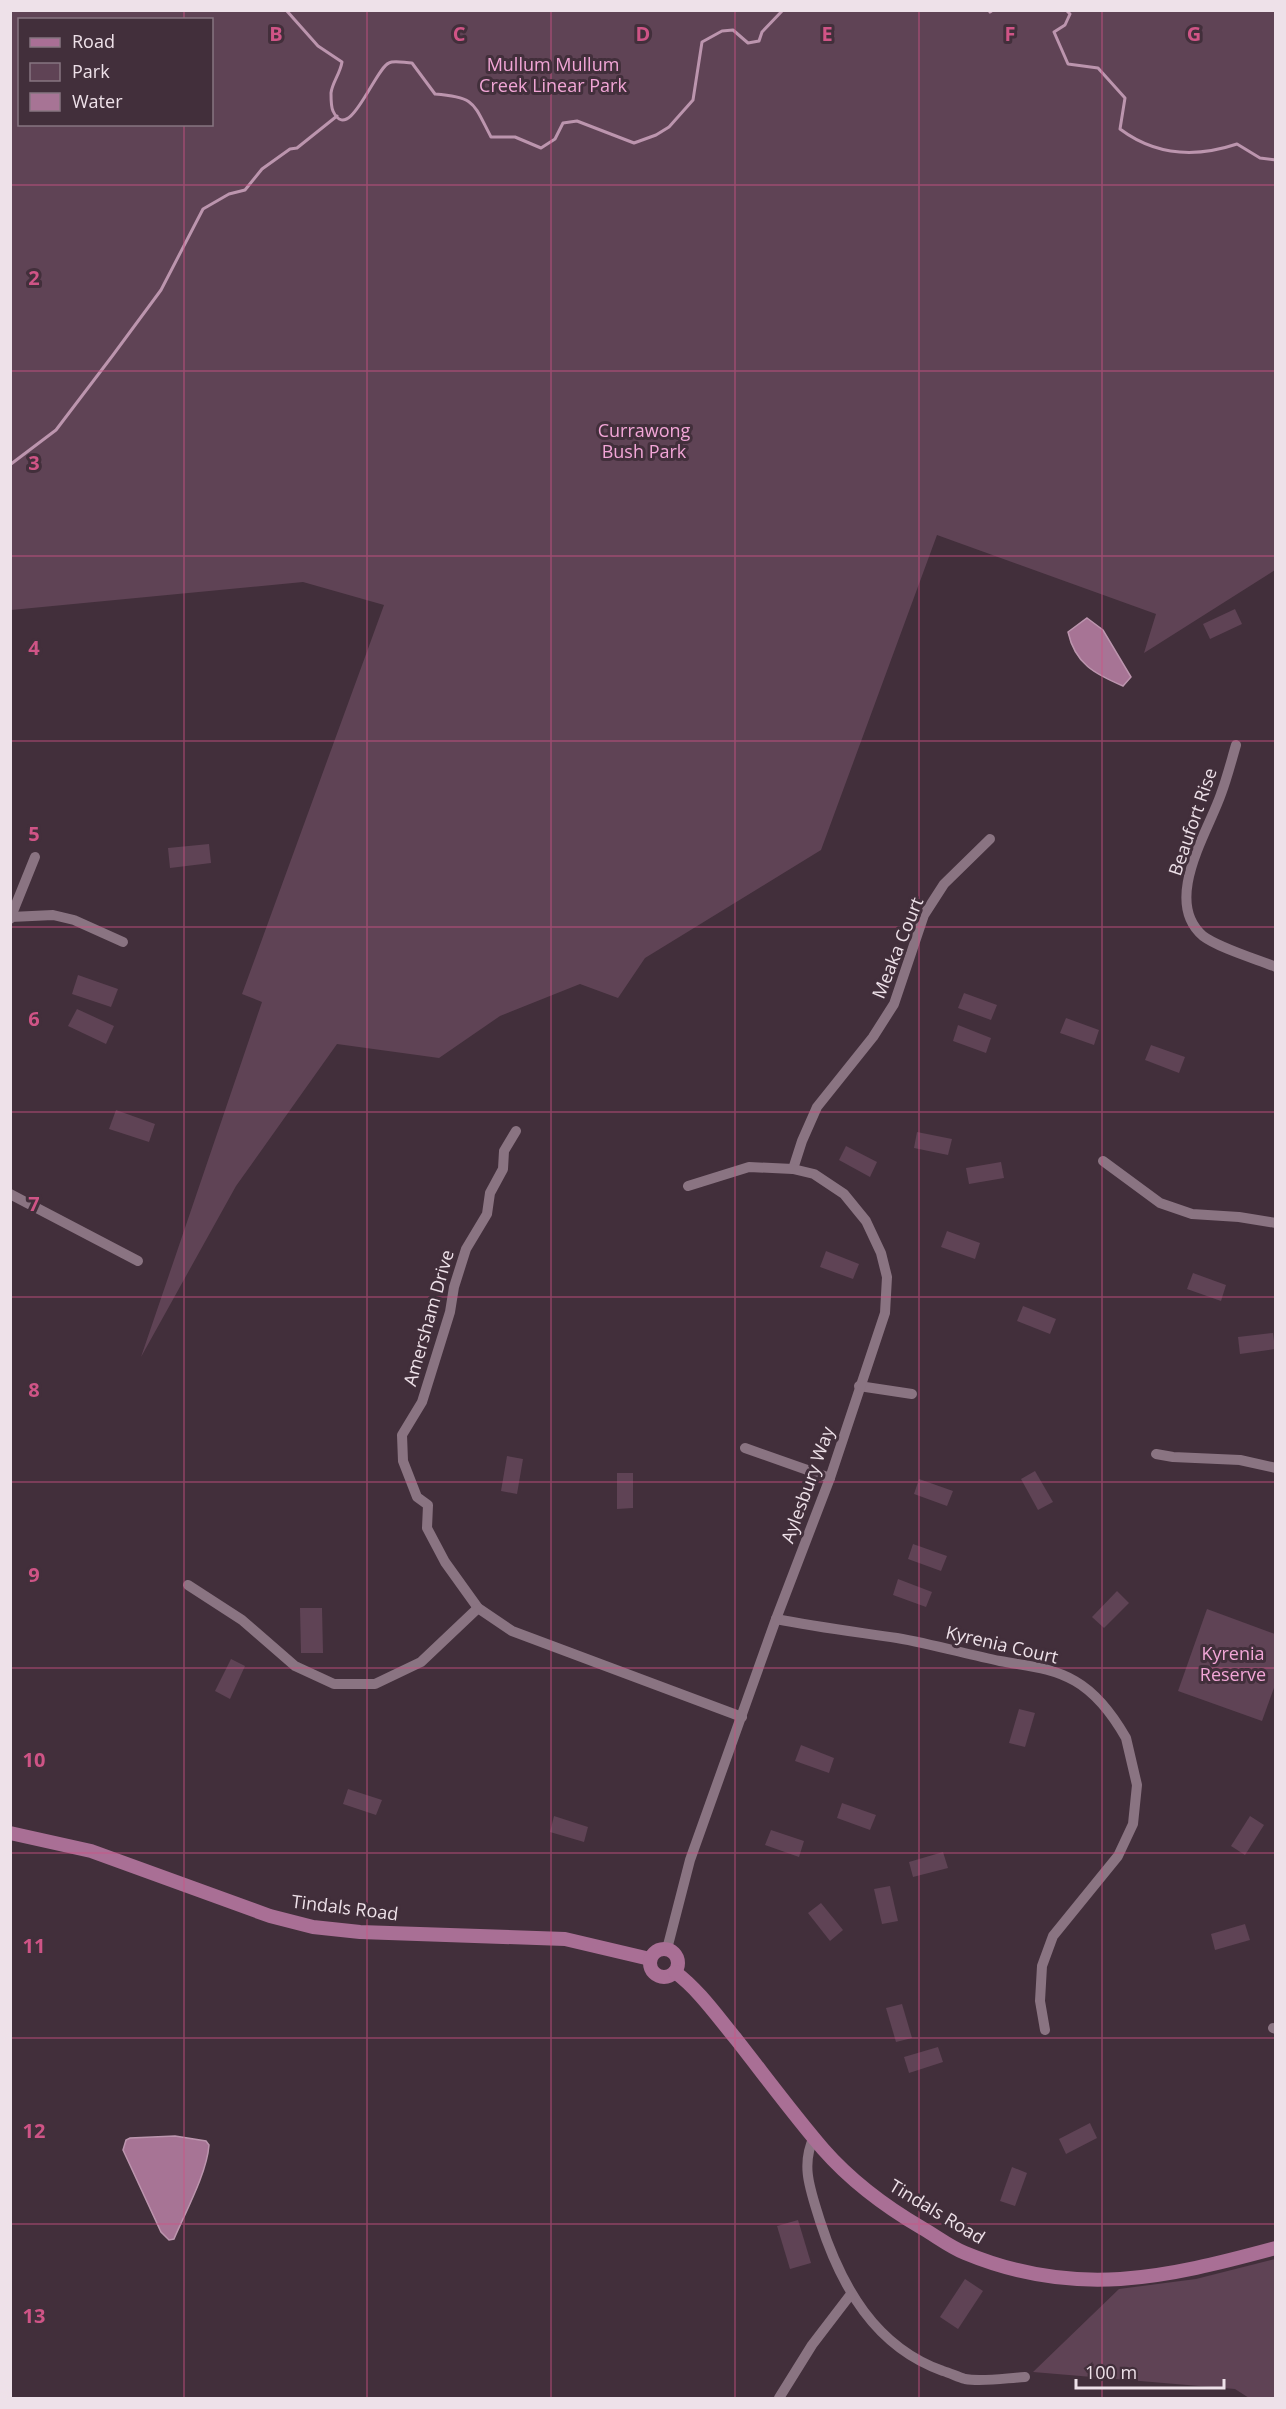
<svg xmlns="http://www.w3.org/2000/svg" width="1286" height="2409" font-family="'Open Sans',sans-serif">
	<rect width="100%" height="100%" fill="#422f3b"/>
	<!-- green -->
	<g fill="#5f4355" fill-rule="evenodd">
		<path d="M 10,11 L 1275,11 L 1275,570 L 1144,653 L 1156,614 L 937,535 L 821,850 L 645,958 L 618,998 L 580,984 L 500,1016 L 439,1058 L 337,1044 L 236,1186 L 141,1357 L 262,1002 L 242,994 L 384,605 L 303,582 L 11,610 ZM 20,20 L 212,20 L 212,124 L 20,124 Z"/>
		<path d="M 1235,609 L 1242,624 L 1210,639 L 1203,624 Z"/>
		<path d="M 209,844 L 211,863 L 170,868 L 168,848 Z"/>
		<path d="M 78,975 L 118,989 L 111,1007 L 72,994 Z"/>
		<path d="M 964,993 L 997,1005 L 991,1020 L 958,1008 Z"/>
		<path d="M 77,1009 L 114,1026 L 106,1044 L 68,1026 Z"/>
		<path d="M 1066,1018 L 1099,1030 L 1094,1045 L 1060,1033 Z"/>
		<path d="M 958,1025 L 991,1038 L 986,1053 L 953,1041 Z"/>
		<path d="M 1151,1045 L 1185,1057 L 1179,1073 L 1145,1060 Z"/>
		<path d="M 116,1110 L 155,1124 L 149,1142 L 109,1129 Z"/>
		<path d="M 917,1132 L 952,1139 L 948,1155 L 914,1148 Z"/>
		<path d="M 846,1146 L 877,1162 L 870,1177 L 839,1160 Z"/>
		<path d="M 1001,1162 L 1004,1178 L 969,1184 L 966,1168 Z"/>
		<path d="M 947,1231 L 980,1243 L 975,1259 L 941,1247 Z"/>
		<path d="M 826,1251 L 859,1264 L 853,1279 L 820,1267 Z"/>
		<path d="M 1193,1273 L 1226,1285 L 1221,1301 L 1187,1289 Z"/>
		<path d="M 1023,1306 L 1056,1319 L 1050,1334 L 1017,1321 Z"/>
		<path d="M 1273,1333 L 1275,1349 L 1240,1354 L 1238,1337 Z"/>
		<path d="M 507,1456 L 523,1459 L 517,1494 L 501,1491 Z"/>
		<path d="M 1035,1471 L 1053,1502 L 1038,1510 L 1021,1479 Z"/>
		<path d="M 617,1473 L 633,1473 L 633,1508 L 617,1509 Z"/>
		<path d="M 919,1479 L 953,1491 L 947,1506 L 914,1494 Z"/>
		<path d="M 913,1544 L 947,1556 L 941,1571 L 908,1559 Z"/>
		<path d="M 898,1579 L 932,1592 L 926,1607 L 893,1595 Z"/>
		<path d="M 1117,1591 L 1129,1603 L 1104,1628 L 1092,1617 Z"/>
		<path d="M 300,1608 L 322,1608 L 323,1653 L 301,1653 Z"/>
		<path d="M 1207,1609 L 1275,1634 L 1275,1685 L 1262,1721 L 1178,1691 Z"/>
		<path d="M 231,1659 L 245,1666 L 230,1699 L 215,1691 Z"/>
		<path d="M 1019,1709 L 1035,1713 L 1025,1747 L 1009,1743 Z"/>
		<path d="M 801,1745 L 834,1758 L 829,1773 L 795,1761 Z"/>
		<path d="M 348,1789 L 382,1800 L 376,1815 L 343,1804 Z"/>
		<path d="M 842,1803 L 876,1815 L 870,1830 L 837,1818 Z"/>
		<path d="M 554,1816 L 588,1827 L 584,1842 L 550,1832 Z"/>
		<path d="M 1250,1816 L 1264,1825 L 1245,1855 L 1231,1846 Z"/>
		<path d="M 771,1830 L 804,1841 L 799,1857 L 765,1845 Z"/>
		<path d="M 943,1852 L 948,1868 L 913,1877 L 909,1862 Z"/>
		<path d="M 890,1886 L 898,1921 L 882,1924 L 874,1889 Z"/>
		<path d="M 821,1903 L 843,1930 L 830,1941 L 808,1913 Z"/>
		<path d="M 1245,1924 L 1250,1940 L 1215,1950 L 1211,1934 Z"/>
		<path d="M 902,2004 L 912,2038 L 896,2042 L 886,2008 Z"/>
		<path d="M 938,2047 L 943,2062 L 909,2073 L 904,2057 Z"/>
		<path d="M 1090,2123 L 1097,2138 L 1066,2154 L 1059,2139 Z"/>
		<path d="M 1012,2167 L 1027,2173 L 1015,2206 L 1000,2201 Z"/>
		<path d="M 798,2220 L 811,2263 L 790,2269 L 777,2226 Z"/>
		<path d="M 1275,2259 L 1275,2398 L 1249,2398 L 1235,2389 L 1033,2372 L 1119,2289 L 1196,2279 Z"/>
		<path d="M 965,2279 L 983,2291 L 958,2329 L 940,2317 Z"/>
	</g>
	<!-- water -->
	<g fill="#a77495" stroke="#bc95ae" stroke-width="1.5">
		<path d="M 1087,618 L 1103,630 L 1131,677 L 1123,686 C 1095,674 1075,664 1068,632 Z"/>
		<path d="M 175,2136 L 206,2141 L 209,2145 C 207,2173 185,2213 174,2239 L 169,2240 L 161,2232 L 123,2150 L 126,2140 L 130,2138 Z"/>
	</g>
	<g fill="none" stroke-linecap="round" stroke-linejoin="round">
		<!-- stream -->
		<g stroke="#bc95ae" stroke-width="3">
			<path d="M 286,10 L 318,46 L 342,62 C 340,74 332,83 331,93 C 331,98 331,107 333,111 C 349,146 375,68 389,63 C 394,60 405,63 412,63 L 435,94 C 476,97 473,103 491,137 L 515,137 L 541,148 L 555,139 L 563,123 L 577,121 L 634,143 L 656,135 L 669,127 L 693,100 L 702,42 L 722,31 L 733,30 L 748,43 L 759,41 L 762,32 L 783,10"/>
			<path d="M 989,10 L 990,12 L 993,10"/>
			<path d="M 1066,10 L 1070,14 L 1065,25 L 1054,32 L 1068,64 L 1098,68 L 1125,98 L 1120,129 C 1156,156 1195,158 1237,144 L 1260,158 L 1276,160"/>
			<path d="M 11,464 L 56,430 L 113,355 L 161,290 L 203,209 L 229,194 L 245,190 L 262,169 L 290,149 L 297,148 L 337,116"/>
		</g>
		<!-- minor -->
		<g stroke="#8a7482" stroke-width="10">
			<path d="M 1236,745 C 1231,762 1227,778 1221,794 C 1208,832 1162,901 1203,936 C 1219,948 1256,959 1276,967"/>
			<path d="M 11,917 L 53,915 L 74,920 L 123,942"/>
			<path d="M 10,919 L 35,857"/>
			<path d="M 516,1131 L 504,1151 L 503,1169 L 490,1193 L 487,1214 L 466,1249 L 454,1287 L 450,1312 L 422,1402 L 402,1435 L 403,1461 L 417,1497 L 428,1505 L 427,1528 L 445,1562 L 478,1608 L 512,1631 L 742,1717"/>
			<path d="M 1103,1161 L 1160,1203 L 1192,1214 L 1239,1217 L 1276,1223"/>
			<path d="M 793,1169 L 802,1141 L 817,1107 L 873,1037 L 894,1004 L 924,915 L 944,884 L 990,839"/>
			<path d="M 10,1194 L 138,1261"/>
			<path d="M 859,1386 L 912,1394"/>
			<path d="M 745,1448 L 830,1478"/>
			<path d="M 1156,1454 L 1173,1457 L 1240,1460 L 1276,1468"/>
			<path d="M 188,1585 L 242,1620 L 295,1666 L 334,1684 L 375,1684 L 421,1662 L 478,1608"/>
			<path d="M 776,1619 C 816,1627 857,1632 897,1638 C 932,1644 966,1654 1000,1661 C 1026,1666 1051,1667 1075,1681 C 1096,1693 1114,1717 1126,1738 L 1137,1785 L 1133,1824 L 1118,1856 L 1053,1936 L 1042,1966 L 1040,2001 L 1045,2030"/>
			<path d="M 667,1949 L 690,1860 L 776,1619 L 830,1478 L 885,1313 L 887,1277 L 881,1253 L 866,1221 L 844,1194 L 814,1174 L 793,1169 L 749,1167 L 688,1186"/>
			<path d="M 1273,2028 L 1276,2029"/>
			<path d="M 814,2137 C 800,2166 811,2191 820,2221 C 841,2286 875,2347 943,2371 C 950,2373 958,2377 965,2379 C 983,2382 1006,2378 1025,2377"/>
			<path d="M 779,2398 L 812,2345 L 851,2294"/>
		</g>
		<!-- major -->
		<g stroke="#a96f95" stroke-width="14">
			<path d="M 10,1833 L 91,1851 L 270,1916 L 313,1927 L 360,1932 L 565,1939 L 650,1959"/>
			<circle cx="664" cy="1963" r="14"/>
			<path d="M 675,1972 C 699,1990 717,2016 736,2039 C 765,2076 793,2114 823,2149 C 851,2181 886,2207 922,2228 C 936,2236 950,2247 965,2253 C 1076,2299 1165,2278 1276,2248"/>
		</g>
	</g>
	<!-- grid -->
	<path fill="none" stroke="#cf5486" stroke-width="1.5" stroke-opacity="0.55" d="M 184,10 L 184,20M 367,10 L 367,2398M 551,10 L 551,2398M 735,10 L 735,2398M 919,10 L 919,2398M 1102,10 L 1102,2398M 184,124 L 184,2398M 10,185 L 1276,185M 10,371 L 1276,371M 10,556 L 1276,556M 10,741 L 1276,741M 10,927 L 1276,927M 10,1112 L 1276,1112M 10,1297 L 1276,1297M 10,1482 L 1276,1482M 10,1668 L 1276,1668M 10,1853 L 1276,1853M 10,2038 L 1276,2038M 10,2224 L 1276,2224"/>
	<g text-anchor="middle" stroke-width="6" stroke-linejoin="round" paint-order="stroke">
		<!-- park labels -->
		<g font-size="18" fill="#f2a6d7" stroke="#422f3b">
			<text x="553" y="71">Mullum Mullum<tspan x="553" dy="21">Creek Linear Park</tspan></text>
			<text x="644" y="437">Currawong<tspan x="644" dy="21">Bush Park</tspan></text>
			<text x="1233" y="1660">Kyrenia<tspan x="1233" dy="21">Reserve</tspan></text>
		</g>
		<!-- street labels -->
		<g font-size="18" fill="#eee1e9" stroke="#422f3b">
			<text transform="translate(1193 822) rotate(-71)" y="6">Beaufort Rise</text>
			<text transform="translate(898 948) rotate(-68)" y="6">Meaka Court</text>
			<text transform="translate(429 1318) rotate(-74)" y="6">Amersham Drive</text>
			<text transform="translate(808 1485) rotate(-70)" y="6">Aylesbury Way</text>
			<text transform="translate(1002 1645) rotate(13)" y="6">Kyrenia Court</text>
			<text transform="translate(345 1908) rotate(7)" y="6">Tindals Road</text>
			<text transform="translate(937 2212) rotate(31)" y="6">Tindals Road</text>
		</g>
	</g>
	<g font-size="20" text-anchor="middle" font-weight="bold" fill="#cf5486" stroke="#422f3b" stroke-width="6" stroke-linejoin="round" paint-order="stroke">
		<text x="276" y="41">B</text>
		<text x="459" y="41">C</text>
		<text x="643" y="41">D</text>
		<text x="827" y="41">E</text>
		<text x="1010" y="41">F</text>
		<text x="1194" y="41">G</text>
		<text x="34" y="285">2</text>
		<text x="34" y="470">3</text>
		<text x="34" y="655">4</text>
		<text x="34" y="841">5</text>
		<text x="34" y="1026">6</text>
		<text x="34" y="1211">7</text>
		<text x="34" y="1397">8</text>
		<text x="34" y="1582">9</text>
		<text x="34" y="1767">10</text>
		<text x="34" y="1953">11</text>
		<text x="34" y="2138">12</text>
		<text x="34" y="2323">13</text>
	</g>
	<!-- border -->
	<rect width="1286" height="2409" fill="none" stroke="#eee1e9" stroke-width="24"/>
	<!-- legend -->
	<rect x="18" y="18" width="195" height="108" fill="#422f3b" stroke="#877681" stroke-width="1.5"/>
	<rect x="30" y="38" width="30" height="9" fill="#a96f95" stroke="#877681" stroke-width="1.5"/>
	<text x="72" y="48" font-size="18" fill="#eee1e9">Road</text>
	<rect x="30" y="63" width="30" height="18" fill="#5f4355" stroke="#877681" stroke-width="1.5"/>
	<text x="72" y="78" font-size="18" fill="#eee1e9">Park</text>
	<rect x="30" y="93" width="30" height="18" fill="#a77495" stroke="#877681" stroke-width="1.5"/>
	<text x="72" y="108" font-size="18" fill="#eee1e9">Water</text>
	<!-- scale -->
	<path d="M1076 2379v9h148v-9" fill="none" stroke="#eee1e9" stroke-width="3"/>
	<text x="1085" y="2379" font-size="18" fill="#eee1e9" stroke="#422f3b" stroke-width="4.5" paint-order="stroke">100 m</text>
</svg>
